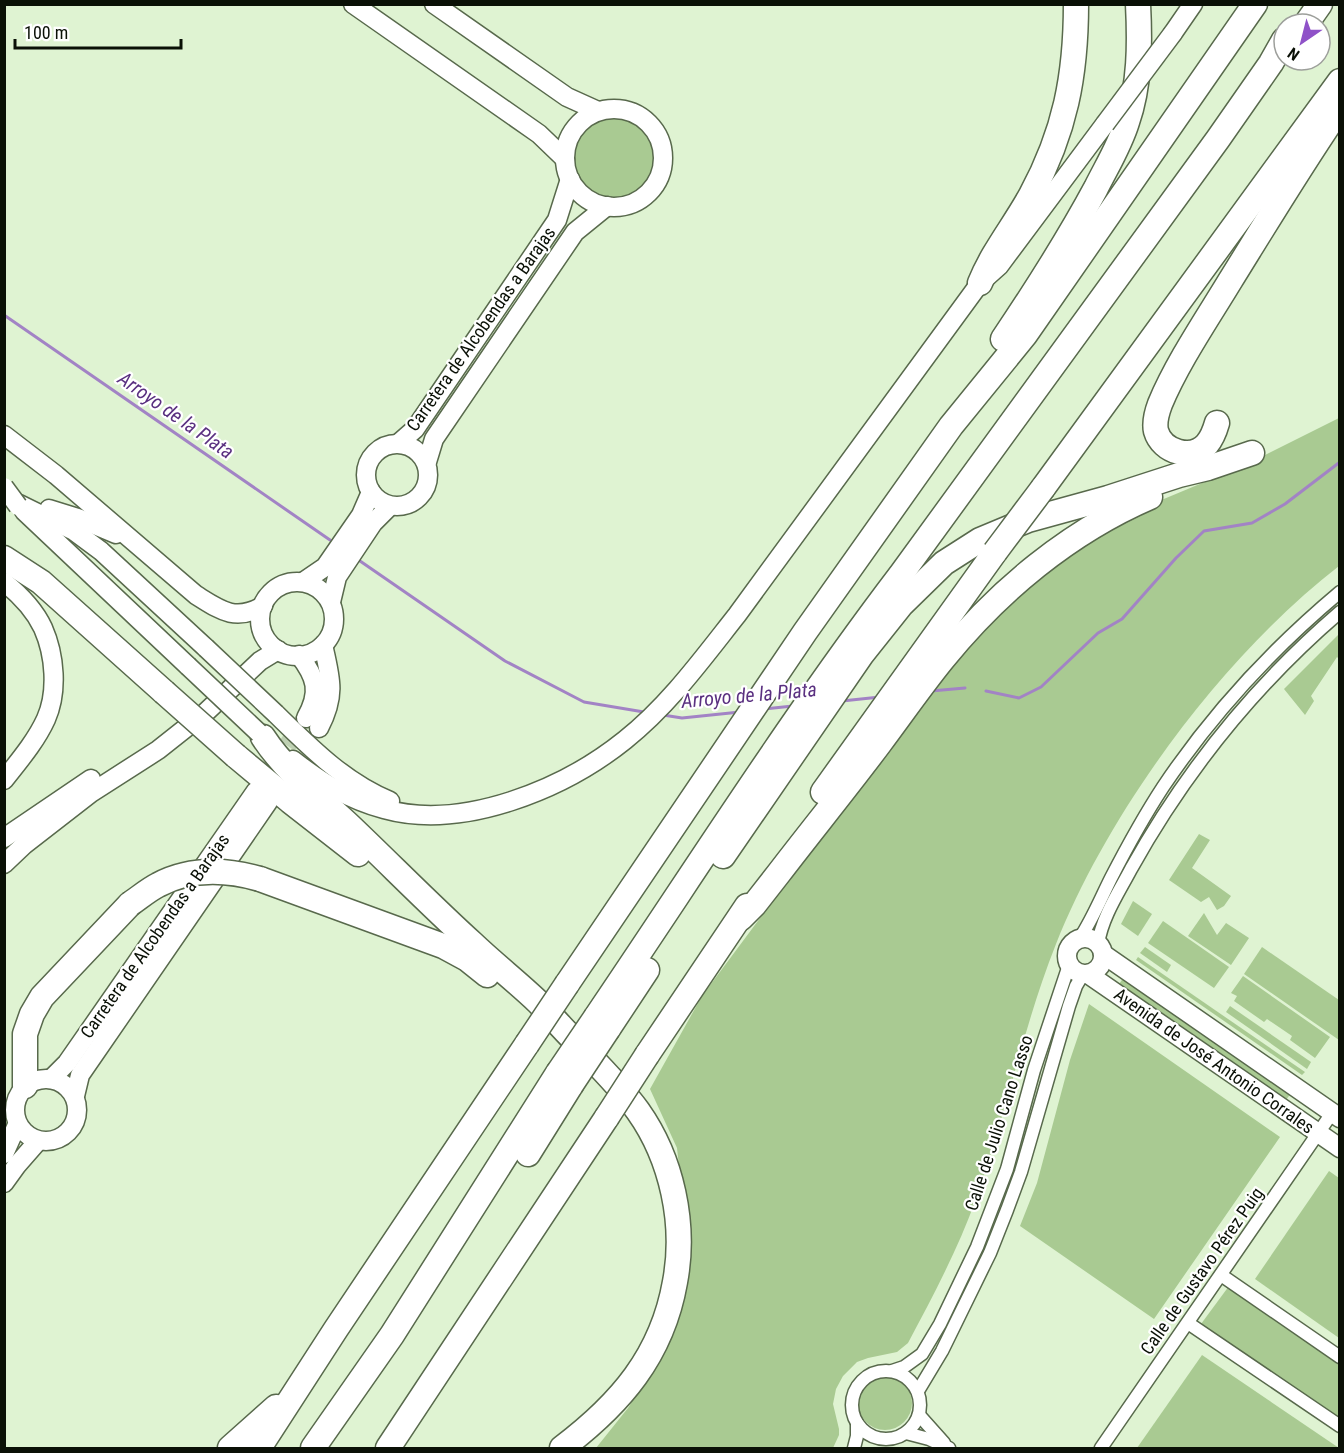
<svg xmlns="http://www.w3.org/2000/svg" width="1344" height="1453" font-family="'Roboto Condensed',sans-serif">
	<rect width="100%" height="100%" fill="#dff3d2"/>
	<!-- green -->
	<g fill="#a9ca92">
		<circle cx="613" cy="157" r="41"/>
		<path d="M 1339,418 L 1339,566 C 1224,655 1110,808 1056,944 C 1023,1027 1006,1115 976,1199 C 958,1249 933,1296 908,1343 L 897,1352 L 868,1358 L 857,1362 L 843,1376 L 836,1389 L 833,1404 L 839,1429 L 839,1435 L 833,1448 L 596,1448 L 628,1408 L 674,1334 L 688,1249 L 677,1148 L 650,1089 L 702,996 L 972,634 L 1043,570 L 1135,511 L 1243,466 Z"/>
		<path d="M 1339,634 L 1339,646 L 1338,648 L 1339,659 L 1337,657 L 1311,696 L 1314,701 L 1305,715 L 1284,689 Z"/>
		<path d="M 1199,834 L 1210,840 L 1192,868 L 1231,896 L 1224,906 L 1217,910 L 1209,897 L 1201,902 L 1169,880 Z"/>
		<path d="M 1133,901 L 1152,914 L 1138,936 L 1121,924 Z"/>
		<path d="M 1204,913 L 1217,935 L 1226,923 L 1249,938 L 1231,965 L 1188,936 Z"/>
		<path d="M 1163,921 L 1229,967 L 1214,988 L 1148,943 Z"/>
		<path d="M 1145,947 L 1171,965 L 1167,972 L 1140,953 Z"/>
		<path d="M 1262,947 L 1339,1000 L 1339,1040 L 1244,974 Z"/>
		<path d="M 1138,957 L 1305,1072 L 1302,1075 L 1136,960 Z"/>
		<path d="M 1243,976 L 1330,1037 L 1315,1058 L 1290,1040 L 1292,1036 L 1267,1019 L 1264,1022 L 1234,1001 L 1237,996 L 1231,993 Z"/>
		<path d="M 1124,977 L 1291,1093 L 1284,1103 L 1117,987 Z"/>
		<path d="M 1089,1004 L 1280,1137 L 1154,1319 L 1020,1226 L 1037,1183 L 1070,1060 Z"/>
		<path d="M 1230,1006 L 1311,1062 L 1307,1069 L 1226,1012 Z"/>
		<path d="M 1329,1171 L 1339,1178 L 1339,1338 L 1255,1279 Z"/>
		<path d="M 1229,1286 L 1339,1363 L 1339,1422 L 1202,1327 L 1201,1324 Z"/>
		<path d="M 1202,1355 L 1339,1448 L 1137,1448 Z"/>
		<circle cx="885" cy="1403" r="27"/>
	</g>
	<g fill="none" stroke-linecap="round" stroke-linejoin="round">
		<!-- stream -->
		<g stroke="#a283c5" stroke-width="3">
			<path d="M 4,315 L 330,540"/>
			<path d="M 360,561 L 505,661 L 584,702 L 644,712"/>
			<path d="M 931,691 L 965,688"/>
			<path d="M 986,691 L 1019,698 L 1041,687 L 1098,633 L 1122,619 L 1176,558 L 1204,531 L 1252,523 L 1285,504 L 1340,462"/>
			<path d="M 842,701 L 880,697"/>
			<path d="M 764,709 L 793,706"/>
			<path d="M 663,715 L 682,718 L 740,712"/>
		</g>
		<!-- secondary-tunnel -->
		<path stroke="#bfd1b3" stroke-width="18" stroke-dasharray="18 9" stroke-linecap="butt" d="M 272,768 L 304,721"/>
		<defs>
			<g id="street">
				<path d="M 1080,938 C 1092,920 1101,898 1111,878 C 1127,847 1144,816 1163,787 C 1212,714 1272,649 1340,592"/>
				<path d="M 1098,944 C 1102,917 1119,892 1131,869 C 1185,772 1255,685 1340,612"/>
				<path d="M 1221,1275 L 1340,1357"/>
				<path d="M 1188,1323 L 1340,1426"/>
				<circle cx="886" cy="1405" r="34"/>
				<path d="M 892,1371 L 904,1367 L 922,1354 L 940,1324 L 977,1247 L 1007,1169 L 1034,1070 L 1069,965"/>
				<path d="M 918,1391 L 942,1351 L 990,1253 L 1007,1210 L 1021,1172 L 1069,1006 L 1076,986 L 1083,974"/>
				<path d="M 919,1415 L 944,1443"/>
				<path d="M 906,1433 L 929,1439 L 949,1448"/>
				<path d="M 854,1448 L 857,1436 L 857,1423"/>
				<path d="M 1101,1448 L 1332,1113"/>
			</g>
			<g id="secondary">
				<path d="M 353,4 L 539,134 L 565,159"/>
				<path d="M 434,4 L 567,97 L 598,111"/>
				<path d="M 1173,33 L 1193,4"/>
				<circle cx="614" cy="158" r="49"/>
				<path d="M 4,435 L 56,475 L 196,595 C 220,610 235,622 263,606"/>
				<path d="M 399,443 L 415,429 L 557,220 L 570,179"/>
				<circle cx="397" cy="475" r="31"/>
				<path d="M 427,462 L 434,439 L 575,232 L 607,206"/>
				<path d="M 19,504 L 74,531 L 101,551 L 206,648"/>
				<path d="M 49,509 L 78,518 L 116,534"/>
				<path d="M 24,511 L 188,666"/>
				<path d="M 4,582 C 19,594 35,611 43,628 C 55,655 58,692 46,719 C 36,741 19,761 4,780"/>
				<path d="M 303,582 L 325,567 L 361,515 L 371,492"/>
				<circle cx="297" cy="619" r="37"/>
				<path d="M 331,602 L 337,577 L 373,523 L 390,506"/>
				<path d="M 299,655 C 316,677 321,692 306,718"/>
				<path d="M 276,714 C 311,748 344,782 390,801"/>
				<path d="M 319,728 C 336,696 331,679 323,645"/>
				<path d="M 293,760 C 321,782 349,800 384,809 C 463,831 564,789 625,740 C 669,705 703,658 737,615 L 980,283 L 999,266 L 1105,124"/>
				<path d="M 4,838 L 91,779"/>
				<path d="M 4,864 L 24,845 L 91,793 L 158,750 L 206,712 L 260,661 L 278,650"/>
				<circle cx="1085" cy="956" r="18"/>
				<path d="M 1103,954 L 1340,1118"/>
				<path d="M 1088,974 L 1340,1148"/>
				<circle cx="46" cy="1110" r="31"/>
				<path d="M 51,1079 L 67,1063 L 256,791"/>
				<path d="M 75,1096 L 80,1075 L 268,802"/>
				<path d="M 4,1154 L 17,1125"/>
				<path d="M 4,1183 L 17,1165 L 38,1141"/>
			</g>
			<g id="highway">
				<path d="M 1306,24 L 1320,4"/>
				<path d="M 980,283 C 993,251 1014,226 1031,195 C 1065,132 1076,76 1076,4"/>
				<path d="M 1003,339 C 1036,290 1068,240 1096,188 C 1107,166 1120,145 1127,122 C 1140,85 1140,43 1138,4"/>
				<path d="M 1217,423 C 1215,430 1212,438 1207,444 C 1192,461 1162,452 1156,431 C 1154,422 1157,412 1160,404 C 1177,363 1207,319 1230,281 C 1266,223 1301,165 1340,108"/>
				<path d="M 1043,488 L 1340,81"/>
				<path d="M 4,558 L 41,582 L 164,692"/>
				<path d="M 263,737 C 286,772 320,798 350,826 C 391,865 431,906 473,944 C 494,964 517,982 538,1002 C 550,1014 561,1027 573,1039 C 595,1062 619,1085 638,1111 C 672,1159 686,1224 675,1282 C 662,1356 620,1404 562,1448"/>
				<path d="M 236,756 L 290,801 L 358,854"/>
				<path d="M 823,792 L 995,552"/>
				<path d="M 723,856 L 862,654 L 901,605 L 944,563 L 980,540 L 1028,520 L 1108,498 L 1179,475 L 1208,468 L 1252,453"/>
				<path d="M 260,879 L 443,946 L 467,959 L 487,975"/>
				<path d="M 741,918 L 754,905 L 779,873 C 812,830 847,787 880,743 C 901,715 921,686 943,659 C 998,591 1069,532 1150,497"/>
				<path d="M 567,984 L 805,632 L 951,426 L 1025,335 L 1255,4"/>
				<path d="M 596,1017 C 697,868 793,716 902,573 L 1218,139 L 1271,63 L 1284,40"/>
				<path d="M 608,1029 L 647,970"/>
				<path d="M 647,1055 L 747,906"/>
				<path d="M 25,1086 L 25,1034 L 32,1014 L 42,997 L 130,904"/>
				<path d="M 528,1154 L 571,1085"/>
				<path d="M 230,1448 L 276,1407"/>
				<path d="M 259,1448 L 336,1329 L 527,1044"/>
				<path d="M 313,1448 L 392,1335 L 558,1073"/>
				<path d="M 388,1448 L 607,1117"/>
			</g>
		</defs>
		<!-- street casing -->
		<use href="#street" stroke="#58694c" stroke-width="15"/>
		<!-- secondary casing -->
		<use href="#secondary" stroke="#58694c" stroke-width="21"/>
		<!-- highway casing -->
		<use href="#highway" stroke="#58694c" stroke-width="27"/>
		<!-- street -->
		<use href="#street" stroke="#fff" stroke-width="12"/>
		<!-- secondary -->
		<use href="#secondary" stroke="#fff" stroke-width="18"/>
		<!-- highway -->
		<use href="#highway" stroke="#fff" stroke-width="24"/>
		<defs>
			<g id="secondary-bridge">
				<path d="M 1105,124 L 1173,33"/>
				<path d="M 4,487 L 18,506"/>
				<path d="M 206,648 L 276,714"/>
				<path d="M 188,666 L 259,733"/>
			</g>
			<g id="highway-bridge">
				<path d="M 995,552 L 1043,488"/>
				<path d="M 164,692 L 236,756"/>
				<path d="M 130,904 C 139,898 148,890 158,885 C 190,868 225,869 260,879"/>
				<path d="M 527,1044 L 567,984"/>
				<path d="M 558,1073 L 596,1017"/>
				<path d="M 571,1085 L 608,1029"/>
				<path d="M 607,1117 L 647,1055"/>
			</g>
		</defs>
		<!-- secondary-bridge casing -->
		<use href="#secondary-bridge" stroke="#58694c" stroke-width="21" stroke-linecap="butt"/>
		<!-- highway-bridge casing -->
		<use href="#highway-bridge" stroke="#58694c" stroke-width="27" stroke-linecap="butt"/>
		<!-- secondary-bridge -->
		<use href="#secondary-bridge" stroke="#fff" stroke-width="18"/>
		<!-- highway-bridge -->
		<use href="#highway-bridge" stroke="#fff" stroke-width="24"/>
	</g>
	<g text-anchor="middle" stroke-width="4.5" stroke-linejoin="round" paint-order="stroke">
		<!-- street labels -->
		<g font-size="18" fill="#0a1006" stroke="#fff">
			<text transform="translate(481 329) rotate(-55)" y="6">Carretera de Alcobendas a Barajas</text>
			<text transform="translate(155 936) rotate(-55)" y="6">Carretera de Alcobendas a Barajas</text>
			<text transform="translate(1214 1061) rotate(35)" y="6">Avenida de José Antonio Corrales</text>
			<text transform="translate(999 1123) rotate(-72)" y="6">Calle de Julio Cano Lasso</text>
			<text transform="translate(1202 1271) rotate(-55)" y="6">Calle de Gustavo Pérez Puig</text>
		</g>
		<!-- water labels -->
		<g font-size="20" font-style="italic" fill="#5a3080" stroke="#fff">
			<text transform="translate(176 415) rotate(35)" y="7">Arroyo de la Plata</text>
			<text transform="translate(749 695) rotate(-5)" y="7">Arroyo de la Plata</text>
		</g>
	</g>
	<!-- border -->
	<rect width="1344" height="1453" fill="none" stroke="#0a1006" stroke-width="12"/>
	<!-- north arrow -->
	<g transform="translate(1302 42) rotate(215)"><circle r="28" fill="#ffffff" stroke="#9d9f9b" stroke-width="1.5"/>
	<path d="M0-4.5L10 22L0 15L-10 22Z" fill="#8f52c8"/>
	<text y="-9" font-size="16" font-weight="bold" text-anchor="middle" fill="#0a1006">N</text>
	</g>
	<!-- scale -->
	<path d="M15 39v9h166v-9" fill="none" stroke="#0a1006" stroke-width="3"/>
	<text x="24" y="39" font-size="18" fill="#0a1006" stroke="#ffffff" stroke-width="4.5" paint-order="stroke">100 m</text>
</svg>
